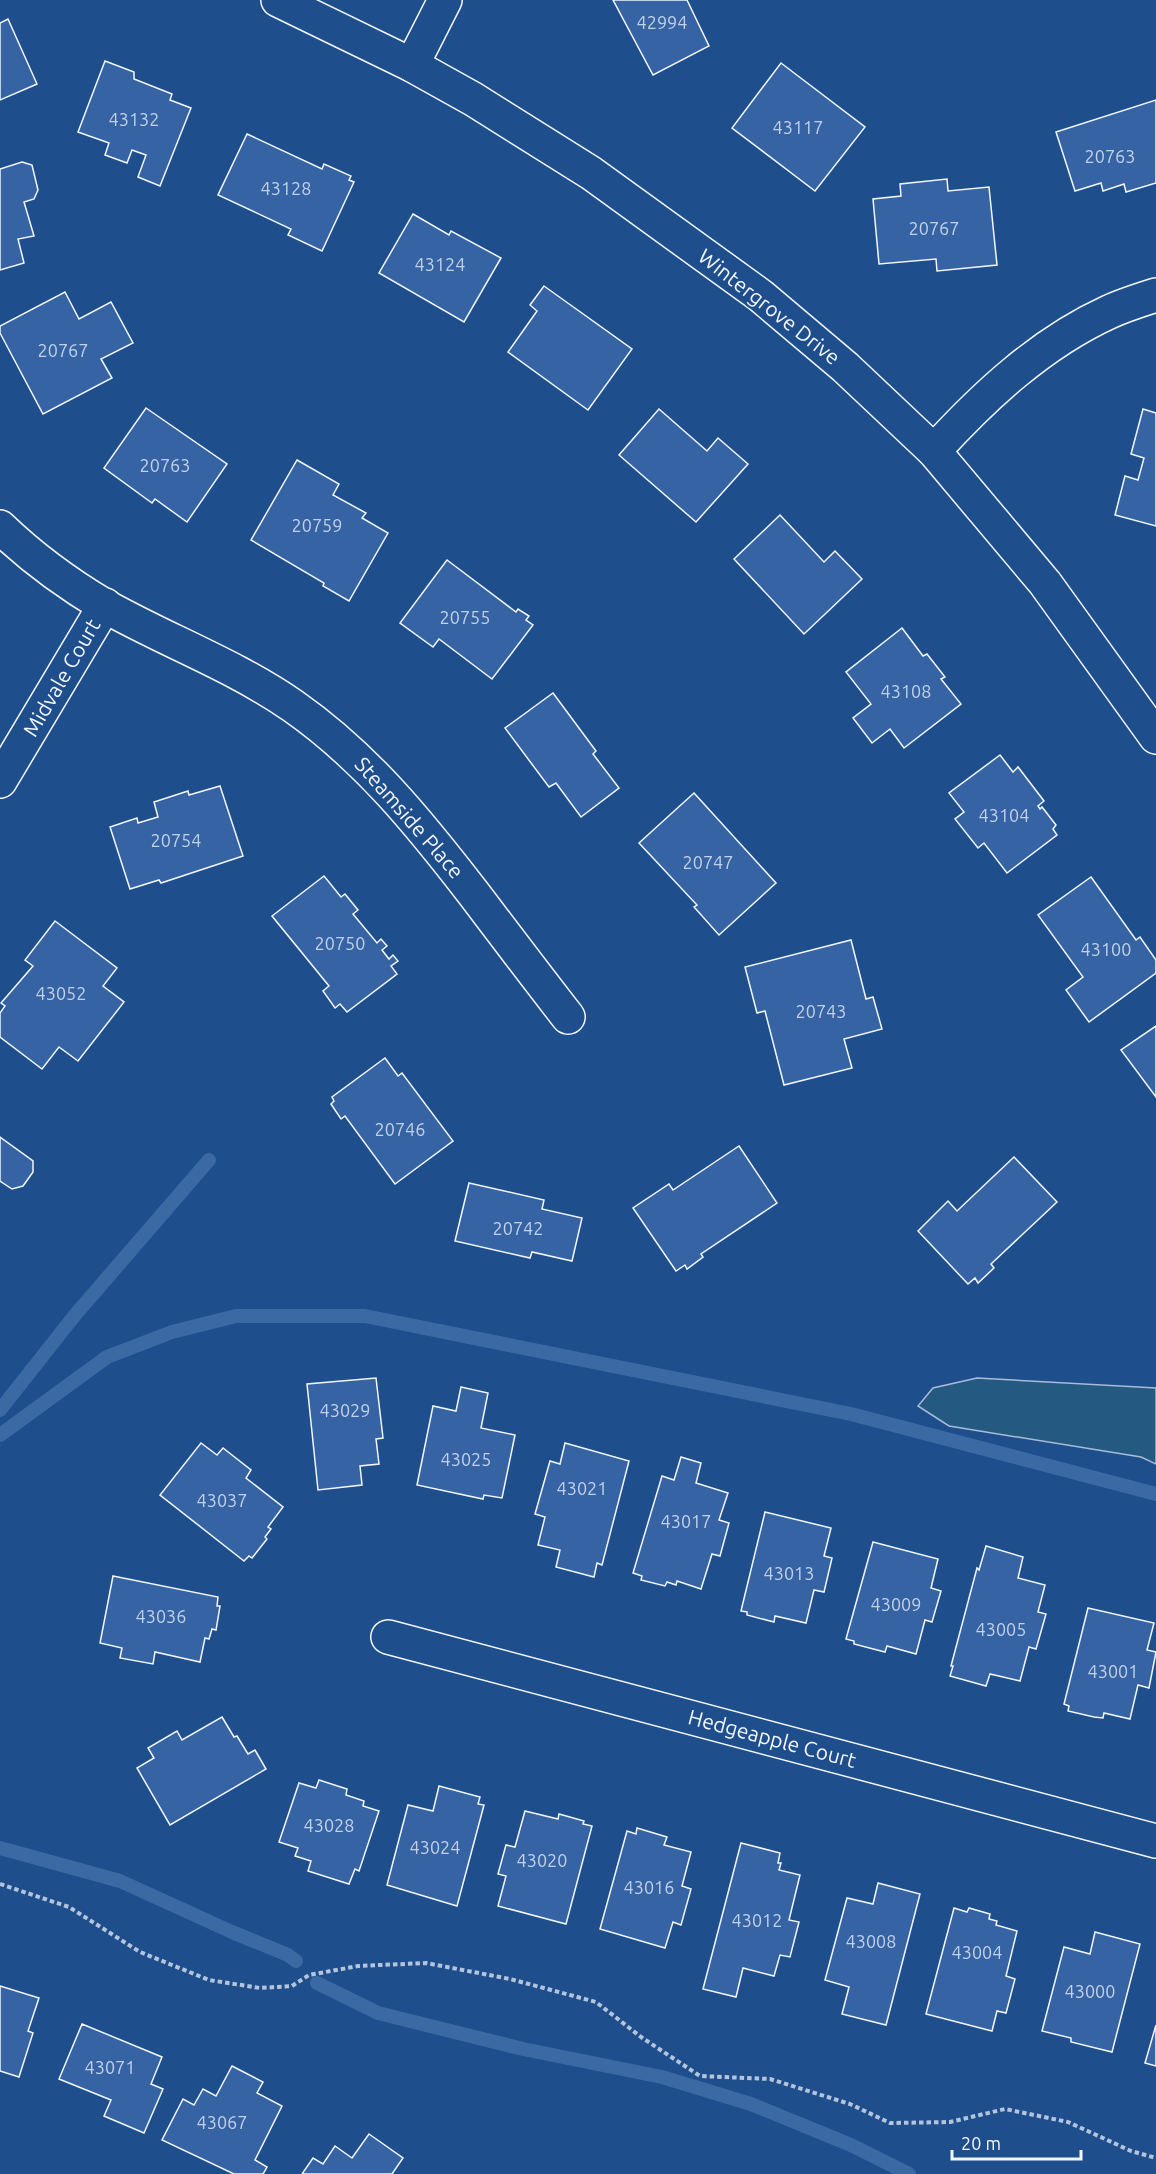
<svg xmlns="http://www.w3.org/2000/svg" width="1156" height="2174" font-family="Ubuntu,sans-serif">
	<rect width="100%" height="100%" fill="#1f4e8c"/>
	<!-- green -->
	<path fill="#245a82" stroke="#a8bbd7" stroke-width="1.5" d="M 977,1378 L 1156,1388 L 1156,1464 L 1141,1457 L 949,1426 L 918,1406 L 933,1388 Z"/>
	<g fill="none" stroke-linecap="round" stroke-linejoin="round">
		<!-- stream -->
		<g stroke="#3b69a3" stroke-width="14">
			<path d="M 0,1410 L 75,1315 L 209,1160"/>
			<path d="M 0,1435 L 107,1357 L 172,1332 L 236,1316 L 365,1316 L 851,1414 L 1156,1494"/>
			<path d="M 0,1848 L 120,1881 L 232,1932 L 288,1955 L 296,1961"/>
			<path d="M 317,1983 L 378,2013 L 523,2049 L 662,2077 L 751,2104 L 851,2145 L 909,2174"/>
		</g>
	</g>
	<!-- building -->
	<g fill="#3563a3" stroke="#f2f6ff" stroke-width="1.5">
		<path d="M 613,0 L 687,0 L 709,46 L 653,75 Z"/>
		<path d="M 8,19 L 37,84 L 0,100 L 0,23 Z"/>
		<path d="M 105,61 L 134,72 L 134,79 L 172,94 L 170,100 L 191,108 L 160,186 L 138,177 L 146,155 L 132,150 L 127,163 L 105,155 L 109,143 L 78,132 Z"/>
		<path d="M 781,63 L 865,127 L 815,191 L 732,128 Z"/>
		<path d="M 1156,100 L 1156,183 L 1126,192 L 1124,184 L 1103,191 L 1101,183 L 1075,191 L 1056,132 Z"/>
		<path d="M 247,134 L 322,169 L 324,164 L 351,176 L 349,180 L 354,182 L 322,251 L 288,235 L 291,229 L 218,195 Z"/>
		<path d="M 22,162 L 32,165 L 38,190 L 34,199 L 24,202 L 34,236 L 18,239 L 24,263 L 0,270 L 0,169 Z"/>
		<path d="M 947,179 L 948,191 L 989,187 L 997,265 L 937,271 L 936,259 L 879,264 L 873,199 L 901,196 L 900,184 Z"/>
		<path d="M 413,214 L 449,235 L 451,231 L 501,258 L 464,322 L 379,273 Z"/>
		<path d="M 544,286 L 632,349 L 588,410 L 508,352 L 537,311 L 530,305 Z"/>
		<path d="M 65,292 L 79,319 L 111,302 L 133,343 L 101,359 L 112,378 L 43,414 L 0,333 L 0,326 Z"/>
		<path d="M 146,408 L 227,464 L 187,522 L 155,499 L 152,503 L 104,468 Z"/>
		<path d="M 659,409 L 707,451 L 718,438 L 748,464 L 696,522 L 619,455 Z"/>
		<path d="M 1143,409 L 1156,413 L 1156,526 L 1115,515 L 1125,476 L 1138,480 L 1144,458 L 1131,454 Z"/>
		<path d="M 297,460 L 339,484 L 333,495 L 366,513 L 362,518 L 388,533 L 349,601 L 323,586 L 324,583 L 251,540 Z"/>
		<path d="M 780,515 L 824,562 L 835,551 L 862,579 L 804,634 L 734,559 Z"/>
		<path d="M 447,560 L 516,612 L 518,609 L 529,616 L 526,620 L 533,625 L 492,679 L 439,639 L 433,647 L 400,623 Z"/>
		<path d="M 902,628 L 923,656 L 927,654 L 945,677 L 941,679 L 961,704 L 904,748 L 890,729 L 872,743 L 853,718 L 871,704 L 846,672 Z"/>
		<path d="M 553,693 L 596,751 L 593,754 L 619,788 L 581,817 L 556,783 L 549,787 L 505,728 Z"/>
		<path d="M 1000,755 L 1013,772 L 1018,767 L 1044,801 L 1038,806 L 1040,809 L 1042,807 L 1056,825 L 1053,829 L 1057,835 L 1007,873 L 984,843 L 978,848 L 955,819 L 964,812 L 949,793 Z"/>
		<path d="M 220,786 L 243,856 L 161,883 L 159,880 L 130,889 L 110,827 L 137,818 L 138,823 L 158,817 L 154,802 L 188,791 L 189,795 Z"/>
		<path d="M 694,793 L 776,883 L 719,935 L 694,907 L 697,905 L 639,843 Z"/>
		<path d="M 324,876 L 341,897 L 345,894 L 358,910 L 353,914 L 377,943 L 381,939 L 387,946 L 382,950 L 389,959 L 393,955 L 398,961 L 391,966 L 397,974 L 347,1012 L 340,1004 L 335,1008 L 323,991 L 329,986 L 272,916 Z"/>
		<path d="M 1091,877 L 1136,940 L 1140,937 L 1156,960 L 1156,973 L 1089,1022 L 1066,990 L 1083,977 L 1038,915 Z"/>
		<path d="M 55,921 L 117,968 L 103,986 L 124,1002 L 78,1061 L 59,1047 L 42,1069 L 0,1037 L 0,1013 L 5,1006 L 1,1003 L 33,966 L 25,960 Z"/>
		<path d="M 851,940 L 866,999 L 873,997 L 882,1029 L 844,1039 L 852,1068 L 784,1085 L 765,1011 L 757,1013 L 745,967 Z"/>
		<path d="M 1156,1026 L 1156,1097 L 1121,1050 Z"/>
		<path d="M 385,1058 L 398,1076 L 402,1073 L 453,1141 L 395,1184 L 345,1116 L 341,1119 L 331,1104 L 334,1101 L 332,1097 Z"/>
		<path d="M 0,1137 L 33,1161 L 33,1172 L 23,1186 L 12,1189 L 0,1181 Z"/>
		<path d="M 739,1146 L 777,1203 L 701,1254 L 703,1257 L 687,1269 L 685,1265 L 676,1271 L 633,1208 L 669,1184 L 673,1190 Z"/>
		<path d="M 1014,1157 L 1057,1202 L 991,1264 L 994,1268 L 978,1283 L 975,1278 L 968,1284 L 918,1231 L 948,1201 L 957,1211 Z"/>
		<path d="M 469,1183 L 544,1200 L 542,1209 L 582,1218 L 572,1261 L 532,1252 L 530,1258 L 455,1241 Z"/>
		<path d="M 376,1378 L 383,1438 L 376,1439 L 379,1464 L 360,1466 L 362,1485 L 318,1490 L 307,1384 Z"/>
		<path d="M 461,1387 L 488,1393 L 481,1428 L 515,1435 L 502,1498 L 484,1495 L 483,1499 L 417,1485 L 433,1406 L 456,1411 Z"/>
		<path d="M 201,1443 L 217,1455 L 223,1448 L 251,1470 L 246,1478 L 283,1507 L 268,1527 L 271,1529 L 265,1537 L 267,1539 L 252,1558 L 249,1556 L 244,1561 L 160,1495 Z"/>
		<path d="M 565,1443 L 629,1461 L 602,1565 L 597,1563 L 594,1577 L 556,1567 L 560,1550 L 538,1545 L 545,1517 L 535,1514 L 550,1461 L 560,1464 Z"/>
		<path d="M 681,1457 L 701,1463 L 696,1483 L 728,1493 L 719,1520 L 729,1523 L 720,1556 L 712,1554 L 701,1589 L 677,1581 L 676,1585 L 667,1582 L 665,1586 L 641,1580 L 642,1576 L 633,1573 L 662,1476 L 674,1480 Z"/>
		<path d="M 765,1512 L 831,1528 L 824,1556 L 832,1558 L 824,1592 L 814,1590 L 806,1623 L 775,1616 L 774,1622 L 747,1615 L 747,1612 L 741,1611 Z"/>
		<path d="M 873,1542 L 938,1559 L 931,1588 L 941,1591 L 932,1622 L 925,1620 L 916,1654 L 887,1646 L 885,1652 L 854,1644 L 854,1641 L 846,1639 Z"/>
		<path d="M 986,1546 L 1023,1557 L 1018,1578 L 1045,1585 L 1038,1612 L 1046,1614 L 1036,1649 L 1029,1647 L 1020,1681 L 990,1674 L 986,1686 L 950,1676 L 953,1666 L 951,1666 L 977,1568 L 979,1570 Z"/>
		<path d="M 113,1576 L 218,1597 L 217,1606 L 220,1606 L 216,1630 L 212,1629 L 209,1639 L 205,1638 L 200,1662 L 155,1652 L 153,1664 L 120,1658 L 122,1648 L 100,1643 Z"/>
		<path d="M 1088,1608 L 1154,1623 L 1147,1650 L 1156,1652 L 1149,1688 L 1138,1685 L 1130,1719 L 1104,1713 L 1103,1718 L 1094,1717 L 1068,1711 L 1069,1706 L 1064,1704 Z"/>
		<path d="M 222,1717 L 234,1737 L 237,1736 L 248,1754 L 255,1750 L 266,1769 L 170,1825 L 137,1768 L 154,1758 L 148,1748 L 177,1731 L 182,1740 Z"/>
		<path d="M 319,1780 L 347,1789 L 346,1795 L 364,1801 L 363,1806 L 379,1811 L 359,1871 L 355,1869 L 349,1884 L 308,1871 L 311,1861 L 295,1856 L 298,1848 L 279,1842 L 299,1783 L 316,1788 Z"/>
		<path d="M 439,1786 L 480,1797 L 478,1804 L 484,1805 L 457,1906 L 387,1885 L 408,1805 L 433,1811 Z"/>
		<path d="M 525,1811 L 558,1819 L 559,1814 L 584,1821 L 583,1824 L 592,1826 L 566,1924 L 498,1906 L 506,1876 L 498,1874 L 506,1845 L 515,1847 Z"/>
		<path d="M 637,1828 L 667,1837 L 664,1845 L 691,1852 L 682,1886 L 691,1889 L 681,1925 L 673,1922 L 665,1948 L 600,1929 L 627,1831 L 636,1834 Z"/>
		<path d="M 741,1843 L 780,1853 L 778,1863 L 781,1863 L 779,1870 L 800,1875 L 789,1920 L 799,1922 L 790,1957 L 780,1955 L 774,1976 L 743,1968 L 736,1997 L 703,1989 Z"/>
		<path d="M 878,1883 L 920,1894 L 886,2025 L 842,2014 L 849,1987 L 825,1980 L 847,1898 L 873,1904 Z"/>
		<path d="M 954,1908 L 967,1912 L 969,1908 L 990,1914 L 989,1919 L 997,1921 L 996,1925 L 1017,1931 L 1006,1976 L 1015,1979 L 1006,2013 L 997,2011 L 992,2031 L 926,2014 Z"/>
		<path d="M 1095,1932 L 1140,1944 L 1112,2052 L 1071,2042 L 1071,2038 L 1042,2031 L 1064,1947 L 1090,1954 Z"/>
		<path d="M 0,1986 L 39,1998 L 28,2031 L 33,2033 L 19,2077 L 0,2071 Z"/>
		<path d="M 82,2024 L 162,2057 L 151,2084 L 163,2089 L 144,2133 L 104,2116 L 111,2100 L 59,2079 Z"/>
		<path d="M 1156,2025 L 1156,2066 L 1145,2063 Z"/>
		<path d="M 232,2066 L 263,2082 L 257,2093 L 282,2106 L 255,2160 L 267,2167 L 263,2174 L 234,2174 L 162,2140 L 183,2099 L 194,2105 L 203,2089 L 216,2096 Z"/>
		<path d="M 369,2134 L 403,2158 L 392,2174 L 302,2174 L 313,2158 L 323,2164 L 335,2146 L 352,2158 Z"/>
	</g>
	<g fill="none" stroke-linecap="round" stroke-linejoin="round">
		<defs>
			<g id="street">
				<path d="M 278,0 L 412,65 L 473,99 L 591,173 L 761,296 L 845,367 L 934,451 L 1045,583 L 1156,737"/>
				<path d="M 412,65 L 445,0"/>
				<path d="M 934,451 C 984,396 1041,343 1109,312 C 1124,305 1140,300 1156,295"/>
				<path d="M 0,527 C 31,557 68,584 105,606 C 167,641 234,665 293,706 C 366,757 420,824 474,894 C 505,935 536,976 568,1017"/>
				<path d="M 0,781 L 105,605"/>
				<path d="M 388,1637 L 1156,1841"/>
			</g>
		</defs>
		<!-- street casing -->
		<use href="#street" stroke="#f2f6ff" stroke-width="36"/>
		<!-- path -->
		<path stroke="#b3c4dc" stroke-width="4" stroke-dasharray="4.5 3" stroke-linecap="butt" d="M 0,1884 L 69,1907 L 140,1952 L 209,1980 L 260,1988 L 292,1986 L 309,1975 L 358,1966 L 426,1963 L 510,1979 L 596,2002 L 641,2037 L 700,2076 L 770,2079 L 850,2104 L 890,2123 L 950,2122 L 1005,2109 L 1068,2122 L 1131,2151 L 1156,2158"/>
		<!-- street -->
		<use href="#street" stroke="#1f4e8c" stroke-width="33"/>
	</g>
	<g text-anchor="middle" stroke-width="4.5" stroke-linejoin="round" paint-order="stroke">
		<!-- number labels -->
		<g font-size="18" fill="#c3d1e8">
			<text x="662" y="29">42994</text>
			<text x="134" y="126">43132</text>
			<text x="798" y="134">43117</text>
			<text x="1110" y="163">20763</text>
			<text x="286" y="195">43128</text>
			<text x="934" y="235">20767</text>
			<text x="440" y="271">43124</text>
			<text x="63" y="357">20767</text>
			<text x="165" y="472">20763</text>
			<text x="317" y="532">20759</text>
			<text x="465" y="624">20755</text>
			<text x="906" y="698">43108</text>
			<text x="1004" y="822">43104</text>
			<text x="176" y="847">20754</text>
			<text x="708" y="869">20747</text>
			<text x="340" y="950">20750</text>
			<text x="1106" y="956">43100</text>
			<text x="61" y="1000">43052</text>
			<text x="821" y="1018">20743</text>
			<text x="400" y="1136">20746</text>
			<text x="518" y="1235">20742</text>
			<text x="345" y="1417">43029</text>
			<text x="466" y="1466">43025</text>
			<text x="582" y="1495">43021</text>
			<text x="222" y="1507">43037</text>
			<text x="686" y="1528">43017</text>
			<text x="789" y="1580">43013</text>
			<text x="896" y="1611">43009</text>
			<text x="161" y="1623">43036</text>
			<text x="1001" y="1636">43005</text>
			<text x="1113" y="1678">43001</text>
			<text x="329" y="1832">43028</text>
			<text x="435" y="1854">43024</text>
			<text x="542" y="1867">43020</text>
			<text x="649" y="1894">43016</text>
			<text x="757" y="1927">43012</text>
			<text x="871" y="1948">43008</text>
			<text x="977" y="1959">43004</text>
			<text x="1090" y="1998">43000</text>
			<text x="110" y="2074">43071</text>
			<text x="222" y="2129">43067</text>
		</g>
		<!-- street labels -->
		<g font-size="21" fill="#f2f6ff" stroke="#1f4e8c">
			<text transform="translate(769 307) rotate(38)" y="7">Wintergrove Drive</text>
			<text transform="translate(62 678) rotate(-60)" y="7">Midvale Court</text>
			<text transform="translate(409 818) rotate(49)" y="7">Steamside Place</text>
			<text transform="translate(772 1739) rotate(15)" y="7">Hedgeapple Court</text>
		</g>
	</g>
	<!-- scale -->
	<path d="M952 2150v9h129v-9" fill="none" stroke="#f2f6ff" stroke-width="3"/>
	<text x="961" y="2150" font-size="18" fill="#f2f6ff" stroke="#1f4e8c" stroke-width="4.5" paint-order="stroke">20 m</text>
</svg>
